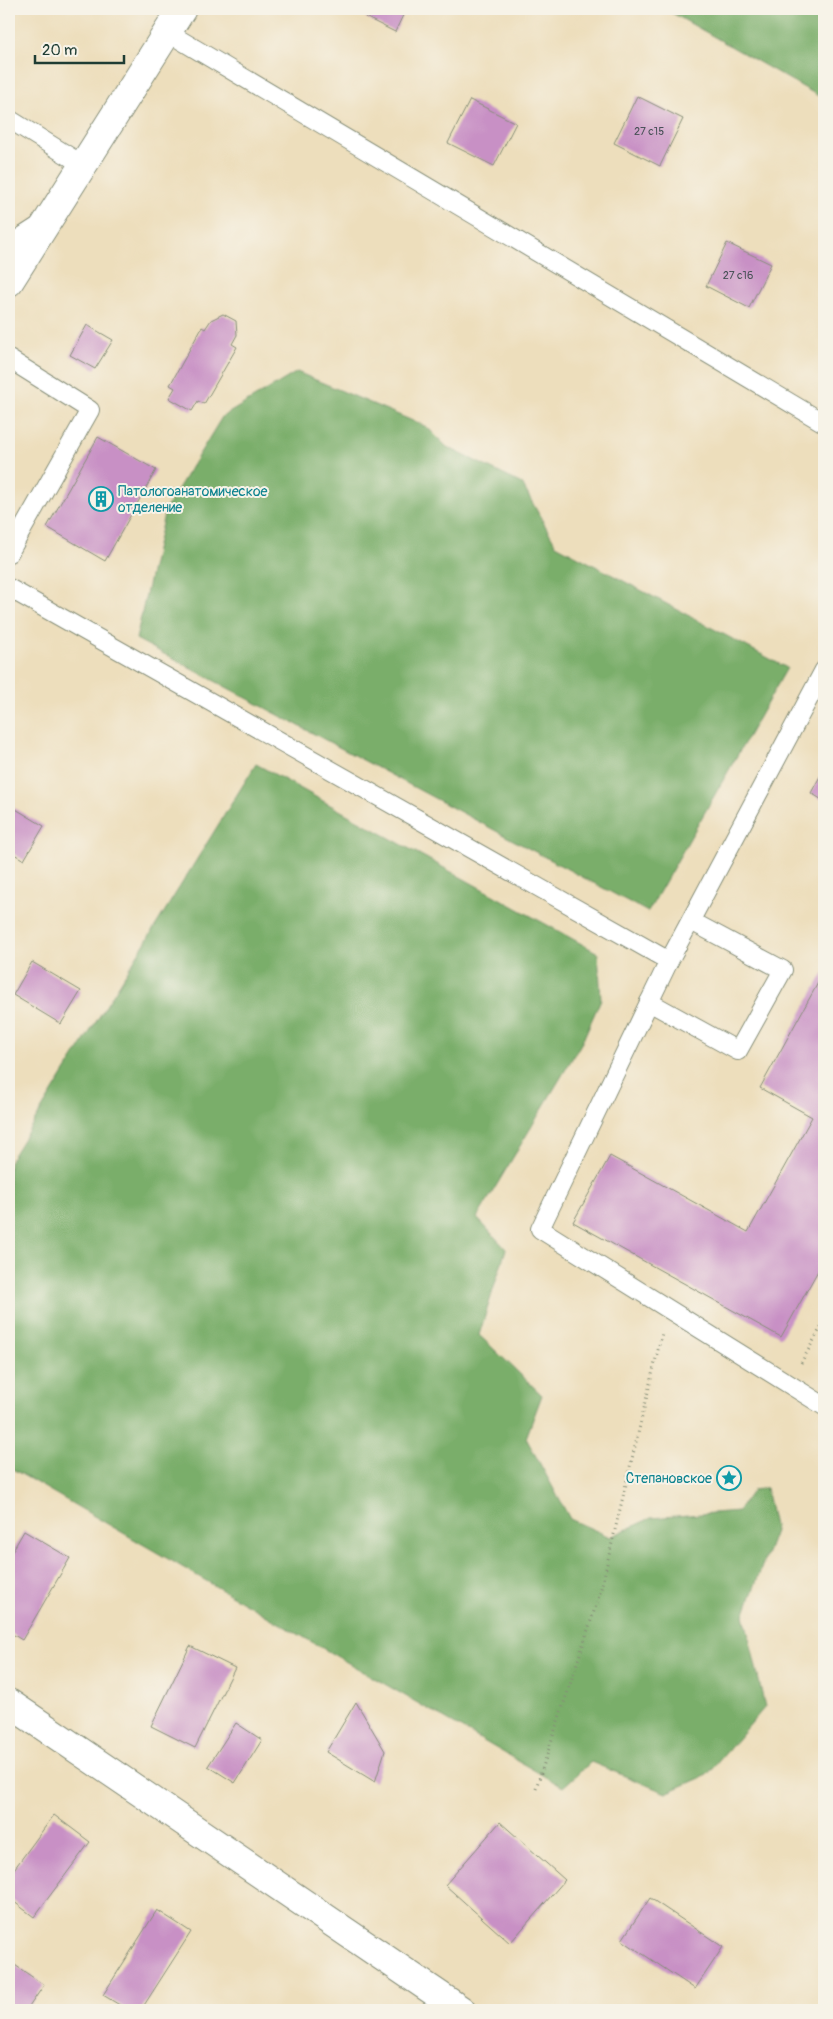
<svg xmlns="http://www.w3.org/2000/svg" width="833" height="2019" font-family="Pangolin,sans-serif">
	<rect width="100%" height="100%" fill="#f7f3e8"/>
	<filter id="ink" filterUnits="userSpaceOnUse"><feTurbulence type="fractalNoise" baseFrequency=".02" numOctaves="2"/><feDisplacementMap in="SourceGraphic" scale="10" xChannelSelector="R" yChannelSelector="G"/><feConvolveMatrix kernelMatrix="1 2 1 2 8 2 1 2 1" color-interpolation-filters="sRGB"/></filter>
	<filter id="wash" filterUnits="userSpaceOnUse"><feTurbulence type="fractalNoise" baseFrequency=".0096" numOctaves="4" result="noise"/><feDisplacementMap in="SourceGraphic" scale="20" xChannelSelector="R" yChannelSelector="G"/><feGaussianBlur stdDeviation="1.12" result="paint"/><feColorMatrix in="noise" values="0 0 0 0 0 0 0 0 0 0 0 0 0 0 0 0 0 1.4 0 .05"/><feComposite in="paint" operator="in"/></filter>
	<g filter="url(#wash)">
		<rect width="100%" height="100%" fill="#eddebc"/>
		<!-- forest -->
		<g fill="#7aae6a" stroke="#4c764f">
			<path d="M 665,9 L 824,9 L 824,99 Z"/>
			<path d="M 297,372 L 427,427 L 447,447 L 522,484 L 556,545 L 787,668 L 648,912 L 136,639 L 165,510 L 222,417 Z"/>
			<path d="M 256,764 L 598,953 L 601,999 L 582,1042 L 477,1218 L 506,1249 L 479,1335 L 542,1395 L 526,1438 L 570,1519 L 610,1537 L 651,1518 L 738,1511 L 753,1490 L 766,1488 L 775,1531 L 744,1615 L 765,1707 L 707,1775 L 666,1793 L 591,1762 L 563,1787 L 9,1467 L 9,1162 Z"/>
		</g>
		<g id="blocks">
			<!-- building -->
			<g fill="#c890c5">
				<path d="M 369,9 L 406,9 L 395,32 L 365,17 Z"/>
				<path d="M 637,96 L 683,119 L 660,166 L 614,143 Z"/>
				<path d="M 470,100 L 516,123 L 494,166 L 448,143 Z"/>
				<path d="M 727,243 L 771,264 L 749,308 L 706,286 Z"/>
				<path d="M 223,314 L 236,321 L 237,335 L 232,344 L 237,347 L 204,404 L 198,401 L 192,411 L 169,398 L 175,388 L 170,385 L 202,327 L 205,329 L 211,320 Z"/>
				<path d="M 87,325 L 113,340 L 95,369 L 70,355 Z"/>
				<path d="M 98,437 L 156,470 L 105,561 L 47,527 Z"/>
				<path d="M 824,769 L 824,801 L 811,793 Z"/>
				<path d="M 9,805 L 44,826 L 24,860 L 9,851 Z"/>
				<path d="M 32,962 L 81,991 L 61,1024 L 13,995 Z"/>
				<path d="M 824,972 L 824,1260 L 781,1337 L 573,1222 L 610,1156 L 748,1232 L 812,1117 L 760,1088 Z"/>
				<path d="M 24,1531 L 70,1558 L 22,1640 L 9,1632 L 9,1557 Z"/>
				<path d="M 190,1646 L 235,1668 L 195,1748 L 151,1726 Z"/>
				<path d="M 356,1702 L 385,1751 L 375,1782 L 326,1752 Z"/>
				<path d="M 236,1723 L 262,1740 L 235,1783 L 208,1766 Z"/>
				<path d="M 54,1815 L 90,1842 L 34,1917 L 9,1898 L 9,1876 Z"/>
				<path d="M 500,1822 L 565,1880 L 510,1943 L 445,1885 Z"/>
				<path d="M 650,1898 L 723,1947 L 695,1989 L 622,1940 Z"/>
				<path d="M 157,1910 L 191,1932 L 141,2010 L 128,2010 L 103,1995 Z"/>
				<path d="M 9,1961 L 44,1985 L 27,2010 L 9,2010 Z"/>
			</g>
		</g>
	</g>
	<g filter="url(#ink)">
		<use href="#blocks" fill-opacity="0" stroke="#868e78" stroke-width="1"/>
		<g fill="none" stroke-linecap="round" stroke-linejoin="round">
			<defs>
				<g id="service">
					<path d="M 167,32 L 824,423"/>
					<path d="M 9,119 L 83,165"/>
					<path d="M 9,245 L 40,225"/>
					<path d="M 9,359 L 90,410 L 9,553"/>
					<path d="M 9,588 L 669,961"/>
					<path d="M 824,670 L 669,961 L 540,1229 L 824,1406"/>
					<path d="M 649,1002 L 738,1051 L 783,970 L 691,921"/>
				</g>
				<path id="minor" d="M 9,1703 L 461,2010"/>
				<path id="tertiary" d="M 9,282 L 182,9"/>
			</defs>
			<!-- service casing -->
			<use href="#service" stroke="#868e78" stroke-width="20"/>
			<!-- minor casing -->
			<use href="#minor" stroke="#868e78" stroke-width="30"/>
			<!-- tertiary casing -->
			<use href="#tertiary" stroke="#868e78" stroke-width="30"/>
			<!-- path -->
			<g stroke="#868e78" stroke-width="3" stroke-dasharray="1 4" stroke-linecap="butt">
				<path d="M 801,1363 L 824,1322"/>
				<path d="M 536,1788 L 600,1593 L 662,1333"/>
			</g>
			<!-- service -->
			<use href="#service" stroke="#fff" stroke-width="18"/>
			<!-- minor -->
			<use href="#minor" stroke="#fff" stroke-width="28"/>
			<!-- tertiary -->
			<use href="#tertiary" stroke="#fff" stroke-width="28"/>
		</g>
	</g>
	<!-- icons -->
	<defs>
		<symbol id="building-ring" viewBox="-11 -11 22 22"><circle r="9.5" fill="#f7f3e8" stroke="#0f9aa8" stroke-width="1.5"/><path d="M-4-6H4V6H1V3H-1V6H-4ZM-2.5-4.3h1.7v1.8h-1.7ZM.8-4.3h1.7v1.8H.8ZM-2.5-1h1.7V.8h-1.7ZM.8-1h1.7V.8H.8Z" fill="#0f9aa8"/></symbol>
		<symbol id="sight-ring" viewBox="-11 -11 22 22"><circle r="9.5" fill="#f7f3e8" stroke="#0f9aa8" stroke-width="1.5"/><path d="M0-6L1.8-2.2L6-1.7L2.9 1.2L3.7 5.4L0 3.3L-3.7 5.4L-2.9 1.2L-6-1.7L-1.8-2.2Z" fill="#0f9aa8"/></symbol>
	</defs>
	<g fill-rule="evenodd">
		<use href="#building-ring" x="87" y="485" width="28" height="28"/>
		<use href="#sight-ring" x="715" y="1464" width="28" height="28"/>
	</g>
	<g text-anchor="middle" stroke-width="4" stroke-linejoin="round" paint-order="stroke">
		<!-- number labels -->
		<g font-size="11" fill="#495258">
			<text x="649" y="135">27 с15</text>
			<text x="738" y="279">27 с16</text>
		</g>
		<!-- culture labels -->
		<g font-size="14" fill="#0d838f" stroke="#f7f3e8" text-anchor="start">
			<text x="118" y="496">Патологоанатомическое<tspan x="118" dy="16">отделение</tspan></text>
			<text x="712" y="1483" text-anchor="end">Степановское</text>
		</g>
	</g>
	<!-- margin -->
	<rect width="833" height="2019" fill="none" stroke="#f7f3e8" stroke-width="30"/>
	<!-- scale -->
	<path d="M35 55v8h89v-8" fill="none" stroke="#1f3d34" stroke-width="2.5"/>
	<text x="42" y="55" font-size="15" fill="#1f3d34" stroke="#f7f3e8" stroke-width="4" paint-order="stroke">20 m</text>
</svg>
